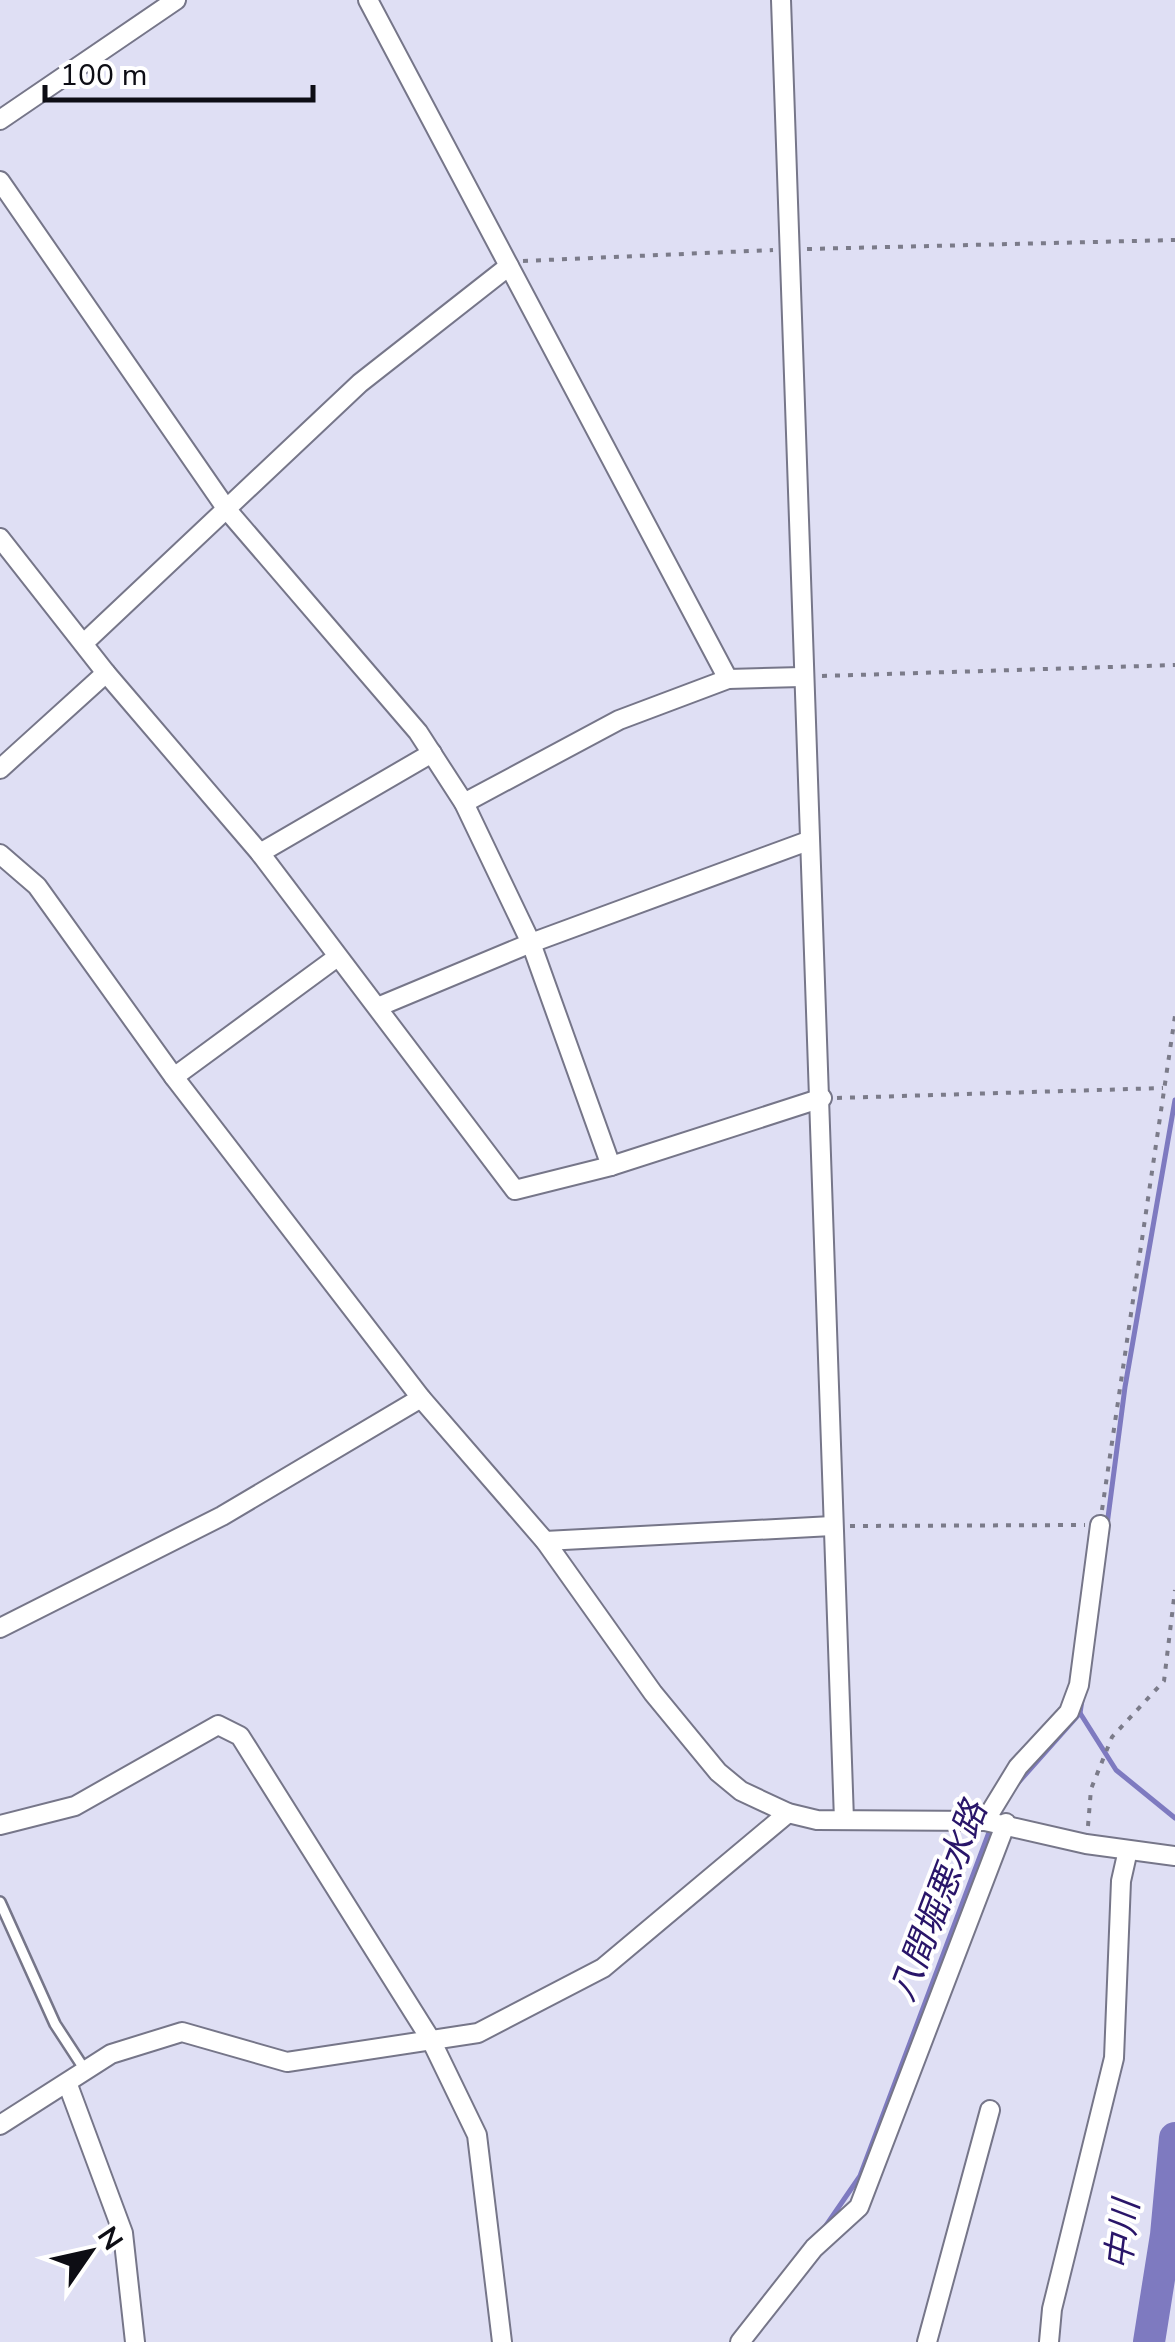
<svg xmlns="http://www.w3.org/2000/svg" width="1175" height="2342" font-family="'Nunito Sans','Noto Sans JP',sans-serif">
	<rect width="100%" height="100%" fill="#dfdff4"/>
	<g fill="none" stroke-linecap="round" stroke-linejoin="round">
		<!-- stream -->
		<g stroke="#7e7ac0" stroke-width="5">
			<path d="M 1107,1525 L 1125,1387 L 1175,1100"/>
			<path d="M 1080,1713 L 1116,1770 L 1175,1818"/>
			<path d="M 1017,1784 L 1080,1713 L 1082,1700"/>
			<path d="M 825,2227 L 860,2176 L 991,1827"/>
		</g>
		<!-- river -->
		<path stroke="#7e7ac0" stroke-width="32" d="M 1149,2342 L 1166,2235 L 1175,2138"/>
		<defs>
			<path id="lane" d="M 0,1902 L 55,2024 L 85,2070"/>
			<g id="street">
				<path d="M 368,0 L 728,679"/>
				<path d="M 781,0 L 844,1820"/>
				<path d="M 0,120 L 176,0"/>
				<path d="M 0,181 L 228,511 L 418,732 L 464,803 L 531,943 L 611,1166"/>
				<path d="M 0,538 L 106,673 L 260,853 L 515,1190 L 611,1166 L 822,1098"/>
				<path d="M 85,642 L 360,383 L 509,266"/>
				<path d="M 0,769 L 106,673"/>
				<path d="M 464,803 L 619,720 L 728,679 L 802,677"/>
				<path d="M 260,853 L 432,753"/>
				<path d="M 0,854 L 37,886 L 174,1077 L 421,1398 L 545,1541 L 653,1693 L 718,1772 L 741,1791 L 788,1813 L 817,1820 L 985,1821 L 1086,1844 L 1175,1856"/>
				<path d="M 380,1006 L 531,943 L 808,841"/>
				<path d="M 174,1077 L 336,958"/>
				<path d="M 545,1541 L 832,1526"/>
				<path d="M 0,1628 L 222,1516 L 421,1398"/>
				<path d="M 985,1821 L 1018,1767 L 1069,1712 L 1079,1685 L 1100,1525"/>
				<path d="M 0,1825 L 75,1806 L 218,1725 L 240,1736 L 431,2040 L 477,2135 L 502,2342"/>
				<path d="M 68,2085 L 123,2233 L 135,2342"/>
				<path d="M 0,2125 L 111,2054 L 182,2032 L 287,2062 L 478,2033 L 603,1968 L 788,1813"/>
				<path d="M 740,2342 L 814,2248 L 859,2207 L 1006,1823"/>
				<path d="M 927,2342 L 990,2110"/>
				<path d="M 1049,2342 L 1052,2309 L 1114,2058 L 1121,1881 L 1128,1850"/>
			</g>
		</defs>
		<!-- lane casing -->
		<use href="#lane" stroke="#767689" stroke-width="14"/>
		<!-- street casing -->
		<use href="#street" stroke="#767689" stroke-width="22"/>
		<!-- path -->
		<g stroke="#7b7b89" stroke-width="4" stroke-dasharray="5 8" stroke-linecap="butt">
			<path d="M 807,249 L 1175,240"/>
			<path d="M 523,261 L 773,250"/>
			<path d="M 822,676 L 1175,665"/>
			<path d="M 837,1098 L 1163,1088"/>
			<path d="M 1102,1510 L 1175,1016"/>
			<path d="M 850,1526 L 1085,1525"/>
			<path d="M 1088,1826 L 1091,1789 L 1112,1737 L 1164,1681 L 1175,1590"/>
		</g>
		<!-- lane -->
		<use href="#lane" stroke="#fff" stroke-width="9"/>
		<!-- street -->
		<use href="#street" stroke="#fff" stroke-width="18"/>
	</g>
	<g text-anchor="middle" stroke-width="8" stroke-linejoin="round" paint-order="stroke">
		<!-- water labels -->
		<g font-size="35" font-style="italic" fill="#291569" stroke="#fff">
			<text transform="translate(938 1901) rotate(-69)" y="12">八間堀悪水路</text>
			<text transform="translate(1122 2235) rotate(-83)" y="12">中川</text>
		</g>
	</g>
	<!-- north arrow -->
	<g transform="translate(90 2252) rotate(56)" stroke="#ffffff" stroke-width="8" paint-order="stroke">
	<path d="M0-8L18 38L0 25L-18 38Z" fill="#0d0d14"/>
	<text y="-15" font-size="28" font-weight="bold" text-anchor="middle" fill="#0d0d14">N</text>
	</g>
	<!-- scale -->
	<path d="M45 85v15h268v-15" fill="none" stroke="#0d0d14" stroke-width="5"/>
	<text x="60" y="85" font-size="30" fill="#0d0d14" stroke="#ffffff" stroke-width="8" paint-order="stroke">100 m</text>
</svg>
